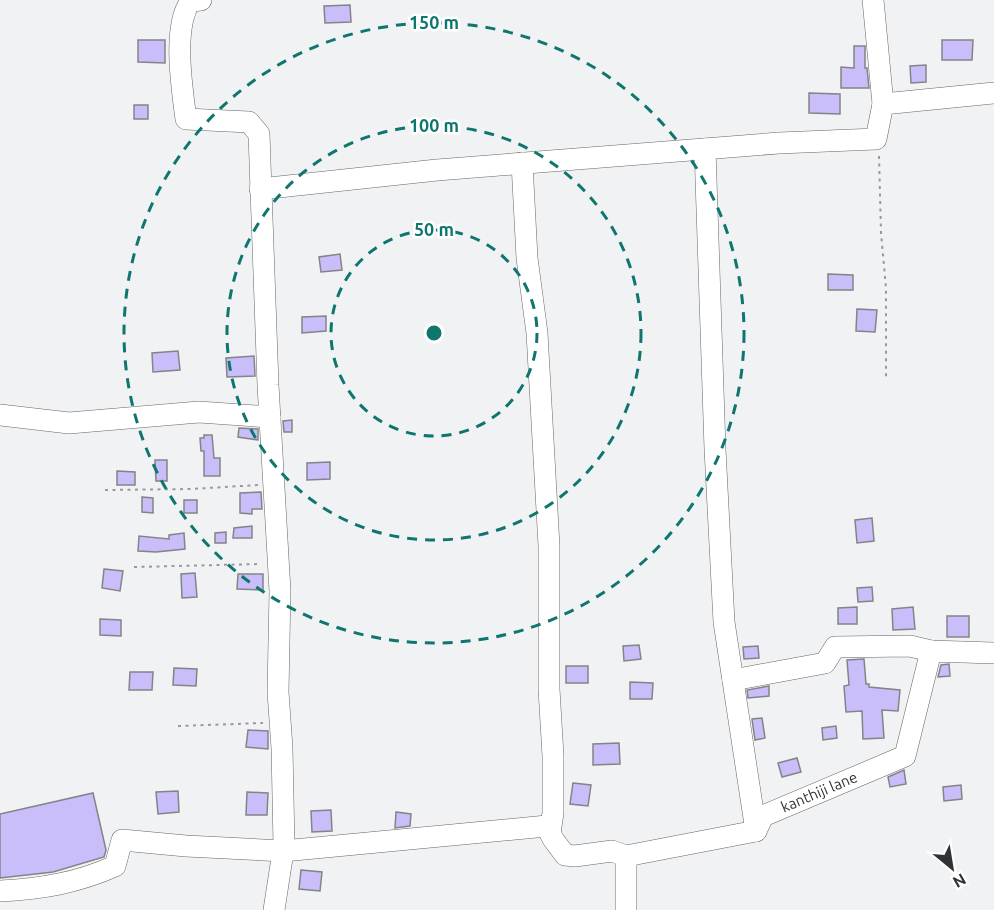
<svg xmlns="http://www.w3.org/2000/svg" width="994" height="910" font-family="Ubuntu,sans-serif">
	<rect width="100%" height="100%" fill="#f1f2f4"/>
	<!-- building -->
	<g fill="#c9bdfa" stroke="#848486" stroke-width="1.5">
		<path d="M 350,5 L 351,22 L 325,23 L 324,6 Z"/>
		<path d="M 138,40 L 165,40 L 165,63 L 138,62 Z"/>
		<path d="M 942,40 L 973,40 L 972,60 L 942,60 Z"/>
		<path d="M 854,46 L 865,46 L 865,68 L 867,68 L 869,88 L 841,88 L 841,67 L 854,68 Z"/>
		<path d="M 926,65 L 926,82 L 911,83 L 910,66 Z"/>
		<path d="M 809,93 L 840,94 L 840,114 L 809,113 Z"/>
		<rect x="134" y="105" width="14" height="14"/>
		<path d="M 340,254 L 342,270 L 321,272 L 319,257 Z"/>
		<path d="M 828,274 L 853,275 L 853,290 L 828,290 Z"/>
		<path d="M 857,309 L 877,310 L 875,332 L 856,331 Z"/>
		<path d="M 326,316 L 326,331 L 302,333 L 302,317 Z"/>
		<path d="M 178,351 L 180,370 L 153,372 L 152,353 Z"/>
		<path d="M 254,356 L 255,376 L 227,377 L 226,358 Z"/>
		<path d="M 292,420 L 292,432 L 284,432 L 283,421 Z"/>
		<path d="M 239,428 L 258,429 L 258,440 L 238,437 Z"/>
		<path d="M 204,435 L 212,435 L 214,458 L 220,458 L 220,476 L 204,476 L 204,451 L 201,451 L 200,438 L 204,438 Z"/>
		<path d="M 155,460 L 167,460 L 167,481 L 156,481 Z"/>
		<path d="M 330,462 L 330,479 L 307,480 L 307,463 Z"/>
		<path d="M 117,471 L 135,472 L 135,485 L 117,485 Z"/>
		<path d="M 261,492 L 262,509 L 252,509 L 252,514 L 240,513 L 240,493 Z"/>
		<path d="M 142,497 L 153,498 L 153,513 L 142,512 Z"/>
		<rect x="184" y="500" width="13" height="13"/>
		<path d="M 872,518 L 874,541 L 857,543 L 855,520 Z"/>
		<path d="M 252,526 L 252,538 L 233,538 L 234,528 Z"/>
		<path d="M 226,532 L 226,543 L 215,543 L 215,533 Z"/>
		<path d="M 184,533 L 185,549 L 156,552 L 138,551 L 139,536 L 169,539 L 169,535 Z"/>
		<path d="M 104,569 L 123,571 L 120,591 L 102,588 Z"/>
		<path d="M 195,573 L 197,597 L 182,598 L 181,574 Z"/>
		<path d="M 238,574 L 263,574 L 263,590 L 237,589 Z"/>
		<path d="M 872,587 L 873,601 L 858,602 L 857,588 Z"/>
		<path d="M 857,607 L 857,624 L 838,624 L 838,608 Z"/>
		<path d="M 913,607 L 915,629 L 893,630 L 892,609 Z"/>
		<rect x="947" y="616" width="22" height="21"/>
		<path d="M 100,619 L 121,620 L 121,636 L 100,635 Z"/>
		<path d="M 639,645 L 641,659 L 624,661 L 623,646 Z"/>
		<path d="M 758,646 L 759,658 L 744,659 L 743,647 Z"/>
		<path d="M 864,659 L 866,684 L 869,684 L 869,687 L 900,690 L 898,711 L 882,710 L 884,738 L 863,739 L 862,711 L 846,712 L 844,686 L 849,685 L 847,660 Z"/>
		<path d="M 949,664 L 950,676 L 938,677 L 941,665 Z"/>
		<rect x="566" y="666" width="22" height="17"/>
		<path d="M 174,668 L 197,669 L 196,686 L 173,685 Z"/>
		<path d="M 130,672 L 153,672 L 152,690 L 129,690 Z"/>
		<path d="M 630,682 L 653,683 L 652,699 L 630,699 Z"/>
		<path d="M 769,686 L 769,696 L 748,698 L 747,690 Z"/>
		<path d="M 762,718 L 765,738 L 755,740 L 752,719 Z"/>
		<path d="M 836,726 L 837,738 L 823,740 L 822,728 Z"/>
		<path d="M 248,730 L 268,731 L 268,749 L 246,747 Z"/>
		<path d="M 619,743 L 620,764 L 593,765 L 593,744 Z"/>
		<path d="M 797,758 L 801,772 L 782,777 L 778,763 Z"/>
		<path d="M 904,770 L 906,784 L 890,787 L 888,777 Z"/>
		<path d="M 573,783 L 591,785 L 588,806 L 570,804 Z"/>
		<path d="M 961,785 L 962,799 L 944,801 L 943,787 Z"/>
		<path d="M 178,791 L 179,812 L 158,814 L 156,792 Z"/>
		<path d="M 247,792 L 268,793 L 267,815 L 246,815 Z"/>
		<path d="M 93,793 L 106,850 L 104,857 L 53,872 L 0,878 L 0,814 Z"/>
		<path d="M 331,810 L 332,831 L 312,832 L 311,811 Z"/>
		<path d="M 396,812 L 411,814 L 410,826 L 395,828 Z"/>
		<path d="M 301,870 L 322,872 L 320,891 L 299,889 Z"/>
	</g>
	<g fill="none" stroke-linecap="round" stroke-linejoin="round">
		<defs>
			<g id="minor">
				<path d="M 201,0 L 191,1 C 172,25 182,89 186,119 L 249,122 L 259,134 L 268,385 L 280,591 L 278,692 L 282,748 L 284,845 L 274,910"/>
				<path d="M 873,0 L 883,104"/>
				<path d="M 705,149 L 715,449 L 724,622 L 756,831"/>
				<path d="M 522,163 L 527,258 L 537,333 L 549,546 L 549,689 L 553,756 L 553,813 L 550,833"/>
				<path d="M 260,189 L 437,170 L 779,143 L 876,139 L 883,104 L 994,93"/>
				<path d="M 0,415 L 69,423 L 199,412 L 270,417"/>
				<path d="M 733,680 L 825,663 L 835,647 L 910,646 L 931,651"/>
				<path d="M 0,891 C 41,889 77,883 115,866 L 122,840 L 186,846 L 283,851 L 547,826 L 553,839 L 565,855 L 575,856 L 612,851 L 626,856"/>
				<path id="s1" d="M 626,910 L 626,856 L 756,831 L 763,816 L 905,756 L 931,651 L 994,653"/>
			</g>
		</defs>
		<!-- minor casing -->
		<use href="#minor" stroke="#666669" stroke-width="22"/>
		<!-- path -->
		<g stroke="#98999a" stroke-width="2" stroke-dasharray="3 4.5" stroke-linecap="butt">
			<path d="M 879,156 L 881,233 L 886,288 L 886,378"/>
			<path d="M 105,490 L 191,489 L 258,485"/>
			<path d="M 134,567 L 260,564"/>
			<path d="M 178,726 L 263,723"/>
		</g>
		<!-- minor -->
		<use href="#minor" stroke="#fff" stroke-width="21"/>
	</g>
	<!-- distance rings -->
	<g fill="none" stroke="#0f766e" stroke-width="3" stroke-dasharray="10 8">
		<circle cx="434" cy="333" r="103"/>
		<circle cx="434" cy="333" r="207"/>
		<circle cx="434" cy="333" r="310"/>
	</g>
	<g text-anchor="middle" stroke-width="5" stroke-linejoin="round" paint-order="stroke">
		<!-- street labels -->
		<g font-size="15" fill="#313233" stroke="#fff">
			<text dy="5" stroke="none"><textPath href="#s1" startOffset="264">kanthiji lane</textPath></text>
		</g>
	</g>
	<circle cx="434" cy="333" r="9" fill="#0f766e" stroke="#fff" stroke-width="3"/>
	<g font-size="18" text-anchor="middle" font-weight="bold" fill="#0f766e" stroke="#fff" stroke-width="5" stroke-linejoin="round" paint-order="stroke">
		<text x="434" y="29">150 m</text>
		<text x="434" y="132">100 m</text>
		<text x="434" y="236">50 m</text>
	</g>
	<!-- north arrow -->
	<g transform="translate(952 868) rotate(150)" stroke="#ffffff" stroke-width="4.5" paint-order="stroke">
	<path d="M0-4.5L10 22L0 15L-10 22Z" fill="#313233"/>
	<text y="-9" font-size="16" font-weight="bold" text-anchor="middle" fill="#313233">N</text>
	</g>
</svg>
